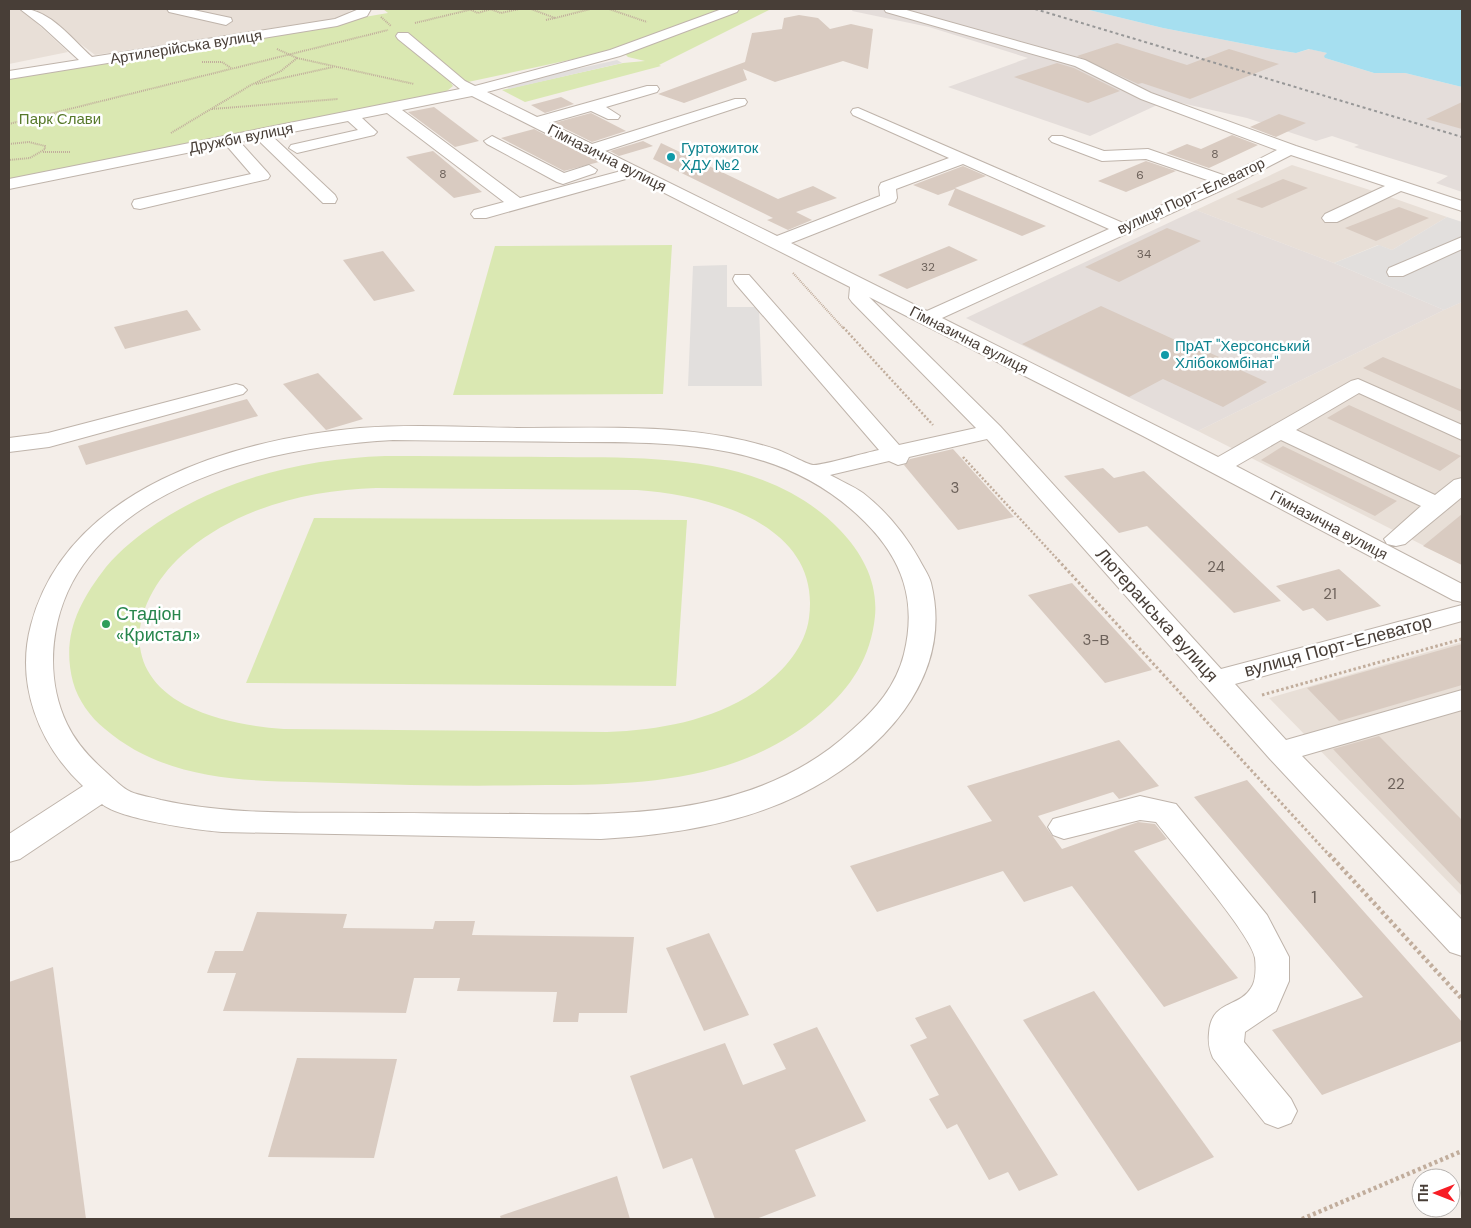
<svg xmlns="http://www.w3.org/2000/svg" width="1471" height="1228" font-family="'DM Sans',sans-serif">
	<rect width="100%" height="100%" fill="#f4eee9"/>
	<!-- residential -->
	<g fill="#e8dfd7">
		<path d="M 9,9 L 18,9 L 28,15 L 68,52 L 9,64 Z"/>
		<path d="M 35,9 L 353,9 L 340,18 L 95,55 Z"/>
		<path d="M 1292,165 L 1373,191 L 1447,217 L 1392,250 L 1378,245 L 1334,263 L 1196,210 Z"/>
		<path d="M 1462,302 L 1462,565 L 1198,431 L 1444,310 Z"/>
		<path d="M 1462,642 L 1462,896 L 1269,698 Z"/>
	</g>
	<!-- industrial -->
	<g fill="#e4ddda">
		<path d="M 853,9 L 1085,9 L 1163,28 L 1271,49 L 1296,53 L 1310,49 L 1327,53 L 1325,58 L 1374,73 L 1405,73 L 1462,87 L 1462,192 L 1436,183 L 1448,176 L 1354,147 L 1359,145 L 1332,136 L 1316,141 L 1247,118 L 1168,100 L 1090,136 L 948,87 L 1028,58 L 929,27 L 852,11 Z"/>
		<path d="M 1196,210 L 1334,263 L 1444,310 L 1198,431 L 966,318 Z"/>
	</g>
	<!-- green -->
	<g fill="#dae8b2" fill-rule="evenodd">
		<path d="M 383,9 L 771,9 L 659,65 L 661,66 L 525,102 L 502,90 L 623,63 L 645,61 L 628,57 L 620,49 L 468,82 L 464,80 L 451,83 L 453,86 L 447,91 L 435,94 L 9,179 L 9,77 L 388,13 Z"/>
		<path d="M 672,245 L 663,394 L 453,395 L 495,246 Z"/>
		<path d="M 385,456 C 440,456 495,457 549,457 C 649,458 765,452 840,530 C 863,554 878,583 875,616 C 871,657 851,688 820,714 C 742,781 644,785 546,785 C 501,786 456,786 411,785 C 376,784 340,783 305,782 C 234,781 161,777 105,729 C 90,717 78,700 73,682 C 61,636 79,602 106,567 C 120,550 139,535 157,523 C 225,478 304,459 385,456 ZM 376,488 L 637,490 C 709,495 822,523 809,618 C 805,649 780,675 755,692 C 711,721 659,730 607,732 L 284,729 C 249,726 217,721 185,705 C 113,667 136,593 188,550 C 240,507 310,490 376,488 Z"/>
		<path d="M 314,518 L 687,520 L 676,686 L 246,683 Z"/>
	</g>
	<!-- parking -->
	<g fill="#e2dfdd">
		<path d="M 617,60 L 622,63 L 509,89 L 505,85 Z"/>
		<path d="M 1447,217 L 1462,222 L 1462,302 L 1444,310 L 1334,263 L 1379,245 L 1392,250 Z"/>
		<path d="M 727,265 L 727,307 L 759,307 L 762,386 L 688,386 L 693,266 Z"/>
	</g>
	<!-- water -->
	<path fill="#a6dff0" d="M 1085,9 L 1462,9 L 1462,87 L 1405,73 L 1374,73 L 1325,58 L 1324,56 L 1327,53 L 1309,49 L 1296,53 L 1271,49 L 1163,28 Z"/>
	<!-- building -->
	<g fill="#d9cbc1">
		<path d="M 799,15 L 818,18 L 830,29 L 851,24 L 873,29 L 868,69 L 843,61 L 775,82 L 743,69 L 747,80 L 684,103 L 658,94 L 745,62 L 752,33 L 782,29 L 784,18 Z"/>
		<path d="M 1117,43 L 1187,65 L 1229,49 L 1279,64 L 1190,99 L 1142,83 L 1138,84 L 1077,56 Z"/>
		<path d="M 1057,63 L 1074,68 L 1120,91 L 1088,103 L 1014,77 Z"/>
		<path d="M 561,97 L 574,104 L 545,113 L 531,105 Z"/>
		<path d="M 1462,102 L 1462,129 L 1426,119 Z"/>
		<path d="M 434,107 L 479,141 L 455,147 L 408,112 Z"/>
		<path d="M 591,113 L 626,131 L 592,142 L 554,123 Z"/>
		<path d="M 1279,114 L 1306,123 L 1276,137 L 1250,127 Z"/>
		<path d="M 534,129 L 599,162 L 564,171 L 501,138 Z"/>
		<path d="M 1232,135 L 1258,145 L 1209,168 L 1166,153 L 1187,144 L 1201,149 Z"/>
		<path d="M 643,141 L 653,146 L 619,156 L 610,151 Z"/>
		<path d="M 661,143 L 778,199 L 813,186 L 837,198 L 796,212 L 812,220 L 788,230 L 767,220 L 773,218 L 653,159 Z"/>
		<path d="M 433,151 L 482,192 L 454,198 L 406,157 Z"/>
		<path d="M 1146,161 L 1176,171 L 1126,192 L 1098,181 Z"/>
		<path d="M 963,166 L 986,176 L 955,188 L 1046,226 L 1022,236 L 948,205 L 955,189 L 938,195 L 913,185 Z"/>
		<path d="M 1283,179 L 1308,188 L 1262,208 L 1236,199 Z"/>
		<path d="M 1399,207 L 1429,218 L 1376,241 L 1345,228 Z"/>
		<path d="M 1167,228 L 1201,241 L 1119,282 L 1085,267 Z"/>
		<path d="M 949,246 L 978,260 L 907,289 L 878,275 Z"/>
		<path d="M 383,251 L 415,291 L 374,301 L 343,260 Z"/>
		<path d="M 1101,306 L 1195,349 L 1199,348 L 1228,361 L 1225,363 L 1267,382 L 1223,407 L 1163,379 L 1129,397 L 1022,344 Z"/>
		<path d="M 187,310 L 201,330 L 125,349 L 114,327 Z"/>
		<path d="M 1383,357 L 1462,390 L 1462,412 L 1363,368 Z"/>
		<path d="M 318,373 L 363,419 L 326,430 L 283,384 Z"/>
		<path d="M 247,399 L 258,416 L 86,465 L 78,446 Z"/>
		<path d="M 1349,405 L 1461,456 L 1440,471 L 1327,418 Z"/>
		<path d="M 1283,446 L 1397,501 L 1375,516 L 1261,460 Z"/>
		<path d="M 953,449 L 1014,517 L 958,530 L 904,465 L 910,459 Z"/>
		<path d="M 1103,468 L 1114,478 L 1144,471 L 1281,601 L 1234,613 L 1147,526 L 1119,533 L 1064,476 Z"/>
		<path d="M 1462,514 L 1462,565 L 1423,546 Z"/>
		<path d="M 1339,569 L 1381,606 L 1327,621 L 1313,608 L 1303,611 L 1276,586 Z"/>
		<path d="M 1072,583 L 1152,670 L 1105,683 L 1028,595 Z"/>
		<path d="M 1462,644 L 1462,685 L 1339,721 L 1307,688 Z"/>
		<path d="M 1379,736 L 1462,820 L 1462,886 L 1333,749 Z"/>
		<path d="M 1119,740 L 1159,786 L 1119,799 L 1113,792 L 1038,816 L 1062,849 L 1138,822 L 1155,824 L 1167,839 L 1134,851 L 1238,978 L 1164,1007 L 1072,886 L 1024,902 L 1003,871 L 877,912 L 850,866 L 992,821 L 967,786 Z"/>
		<path d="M 1247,780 L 1462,1022 L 1462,1041 L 1322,1095 L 1272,1030 L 1363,997 L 1194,797 Z"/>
		<path d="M 257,912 L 347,914 L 343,928 L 433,929 L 435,921 L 475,921 L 472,935 L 634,937 L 627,1013 L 579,1013 L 578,1022 L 553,1022 L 557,992 L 457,991 L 460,978 L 414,978 L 406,1013 L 223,1011 L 236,973 L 207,973 L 215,951 L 243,951 Z"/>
		<path d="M 709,933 L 749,1015 L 704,1031 L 666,948 Z"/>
		<path d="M 53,967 L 86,1219 L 9,1219 L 9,982 Z"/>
		<path d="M 1094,991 L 1214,1157 L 1138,1191 L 1023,1020 Z"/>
		<path d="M 950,1005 L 1058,1175 L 1019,1191 L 1008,1172 L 989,1180 L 957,1124 L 947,1129 L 929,1099 L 939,1095 L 910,1045 L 927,1038 L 915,1018 Z"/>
		<path d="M 817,1027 L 866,1121 L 795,1150 L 816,1196 L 756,1219 L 715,1219 L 692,1158 L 663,1169 L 630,1076 L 725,1043 L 743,1085 L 786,1069 L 773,1044 Z"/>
		<path d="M 297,1058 L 397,1059 L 374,1158 L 268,1157 Z"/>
		<path d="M 617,1176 L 630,1219 L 501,1219 L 500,1216 Z"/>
	</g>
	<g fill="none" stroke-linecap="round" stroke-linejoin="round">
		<defs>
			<g id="minor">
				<path d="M 20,9 C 48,7 72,39 92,57 L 335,19 L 359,9 L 371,9 L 367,16 L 337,26 L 9,79 L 9,71 L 79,60 L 42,26 Z"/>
				<path d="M 167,9 L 189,9 L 231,18 L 232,21 L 226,25 L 169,12 Z"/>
				<path d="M 722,9 L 739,9 L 737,12 L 620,56 L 487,92 L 537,117 L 647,86 L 657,86 L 659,89 L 657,92 L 606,107 L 620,116 L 618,119 L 608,119 L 591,111 L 549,123 L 592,144 L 735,99 L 745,99 L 747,102 L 745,105 L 605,151 L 777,236 L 880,196 L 879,187 L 881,183 L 949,158 L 853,115 L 851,112 L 853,109 L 858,108 L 1123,223 L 1213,182 L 1146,159 L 1102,161 L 1052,142 L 1049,139 L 1052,136 L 1062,136 L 1104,151 L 1148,149 L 1226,176 L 1277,150 L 1141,99 L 1075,66 L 886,12 L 884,9 L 903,9 L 1085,60 L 1151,93 L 1296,146 L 1462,201 L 1462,211 L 1401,191 L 1337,222 L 1325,222 L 1322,218 L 1325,214 L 1385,186 L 1291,155 L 1233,185 L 942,318 L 1218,457 L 1351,381 L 1358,379 L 1462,425 L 1462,440 L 1359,393 L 1296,430 L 1435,495 L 1454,480 L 1462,478 L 1462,497 L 1405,544 L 1396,546 L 1387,544 L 1384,539 L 1421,506 L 1281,440 L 1236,466 L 1462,584 L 1462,602 L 1453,600 L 1143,436 L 869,297 L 1000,426 L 1221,669 L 1462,605 L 1462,621 L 1235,684 L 1286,740 L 1462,690 L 1462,710 L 1302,756 L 1462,920 L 1462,956 L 1450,952 L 1270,759 L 987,439 L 909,457 L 906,463 L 898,465 L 889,461 L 830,475 C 841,481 853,486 863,493 C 886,511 905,534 919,559 C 923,567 929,575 931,583 C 955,679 879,756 799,795 C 738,825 668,835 601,839 L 222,832 C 196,830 120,819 102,804 L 20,859 L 9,862 L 9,834 L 83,786 C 39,745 15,684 31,625 C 67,488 235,439 360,428 C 412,424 465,427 517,428 C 572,428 629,426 684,431 C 716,434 748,440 778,450 C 787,453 806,464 813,465 C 821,466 868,452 879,450 L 735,283 L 733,279 L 735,275 L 749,275 L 899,445 L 976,428 L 852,302 L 849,298 L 850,287 L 633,177 L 486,218 L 474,218 L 471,214 L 474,210 L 504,202 L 387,113 L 362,118 L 377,132 L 374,135 L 297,153 L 289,148 L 291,145 L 358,130 L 348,121 L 272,136 L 335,195 L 337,199 L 335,203 L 323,203 L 257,139 L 240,142 L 268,173 L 270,176 L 268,179 L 140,209 L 134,208 L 132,204 L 134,200 L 251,174 L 226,145 L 9,189 L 9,179 L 460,89 L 398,39 L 396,36 L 398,33 L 408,33 L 465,81 L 475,86 L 610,50 ZM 472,96 L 621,171 L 520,198 L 402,110 ZM 963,164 L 1109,229 L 927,311 L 791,243 L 895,202 L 897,198 L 896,189 ZM 393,440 C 452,441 512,441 571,442 C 677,442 784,441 865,522 C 903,560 917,601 904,654 C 896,686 876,709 852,730 C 764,812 641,816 527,814 C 478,814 429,813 380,813 C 308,812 233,816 161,800 C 152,797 140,796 131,792 C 122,788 114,779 107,773 C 91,759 76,743 67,724 C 43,674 51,610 83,565 C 148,473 288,446 393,440 Z"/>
				<path d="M 492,136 L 564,173 L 589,165 L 597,170 L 595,173 L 563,184 L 557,182 L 487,144 L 484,141 Z"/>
				<path d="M 1462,237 L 1462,249 L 1403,276 L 1389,276 L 1387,272 L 1389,268 Z"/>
				<path d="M 236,384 L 243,386 L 247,390 L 243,394 L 49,447 L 9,452 L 9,438 L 48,433 Z"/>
				<path d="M 1140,796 L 1176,804 L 1267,915 L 1289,957 L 1289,981 L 1276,1011 L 1245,1032 L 1244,1042 L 1291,1099 L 1297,1111 L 1291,1123 L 1278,1128 L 1265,1123 L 1213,1058 C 1209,1049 1208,1043 1209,1033 C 1211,1000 1239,1008 1251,988 C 1256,981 1256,967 1255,958 C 1251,934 1175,847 1156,822 L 1140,820 L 1064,839 L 1053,835 L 1048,827 L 1053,819 Z"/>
			</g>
		</defs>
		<!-- minor casing -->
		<use href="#minor" stroke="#bfb4ab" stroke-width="2"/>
		<!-- path-far3 -->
		<g stroke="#c1ad9c" stroke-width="2" stroke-dasharray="1 1" stroke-linecap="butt">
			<path d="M 490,9 L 501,13 L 519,9"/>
			<path d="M 531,9 L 555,18 L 590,9"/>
			<path d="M 609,9 L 647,22"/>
			<path d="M 471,10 L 478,13 L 491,9"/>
			<path d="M 381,17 L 391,26"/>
			<path d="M 546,20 L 555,18"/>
			<path d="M 415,23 L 473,9"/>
			<path d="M 277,49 L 297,58 L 414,84"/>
			<path d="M 202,62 L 222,62 L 231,68"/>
			<path d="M 256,84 L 333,67"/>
			<path d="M 212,109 L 338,99"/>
			<path d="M 9,124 L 388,30"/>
			<path d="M 171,133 L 251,85 L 281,71 L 297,58"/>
			<path d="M 9,144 L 29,142 L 45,146 L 45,149 L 30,158 L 9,160"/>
			<path d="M 43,152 L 71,152"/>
			<path d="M 793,273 L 844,329"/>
		</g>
		<!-- path-far2 -->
		<g stroke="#c1ad9c" stroke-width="2.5" stroke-dasharray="2 2" stroke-linecap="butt">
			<path d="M 843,327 L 933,425"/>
			<path d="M 963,457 L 1059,561"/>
		</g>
		<!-- path-far1 -->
		<g stroke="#c1ad9c" stroke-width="3" stroke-dasharray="2.5 2.5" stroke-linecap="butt">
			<path d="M 1058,560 L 1330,856"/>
			<path d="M 1262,695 L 1462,639"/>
		</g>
		<!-- path -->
		<g stroke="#c1ad9c" stroke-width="4.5" stroke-dasharray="3 3" stroke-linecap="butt">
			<path d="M 1329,854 L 1462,999"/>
			<path d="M 1302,1219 L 1462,1151"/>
		</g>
		<!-- minor -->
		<use href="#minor" fill="#fff" fill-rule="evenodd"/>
		<!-- rail -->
		<path stroke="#979797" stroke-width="2" stroke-dasharray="3 3" stroke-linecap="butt" d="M 1035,9 L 1462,137"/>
	</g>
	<!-- markers -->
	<g fill="#0f9aa8" stroke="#fff" stroke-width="2">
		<circle cx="671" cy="157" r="5"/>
		<circle cx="1165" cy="355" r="5"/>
	</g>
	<circle fill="#2e9e5b" stroke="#fff" stroke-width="2" cx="106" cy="624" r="5"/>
	<g text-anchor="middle" stroke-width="5" stroke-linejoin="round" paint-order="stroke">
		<!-- far-number labels -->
		<g font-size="12" fill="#6c615a">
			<text x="1215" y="158">8</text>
			<text x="443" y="178">8</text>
			<text x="1140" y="179">6</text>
			<text x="1144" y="258">34</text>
			<text x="928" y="271">32</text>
		</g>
		<!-- far-street labels -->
		<g font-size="15" fill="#483e37" stroke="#fff">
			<text transform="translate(186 47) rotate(-9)" y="5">Артилерійська вулиця</text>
			<text transform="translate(241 138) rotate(-11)" y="5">Дружби вулиця</text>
			<text transform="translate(607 158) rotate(27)" y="5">Гімназична вулиця</text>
			<text transform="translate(1191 196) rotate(-25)" y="5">вулиця Порт-Елеватор</text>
			<text transform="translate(969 340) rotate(27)" y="5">Гімназична вулиця</text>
			<text transform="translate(1329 525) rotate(28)" y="5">Гімназична вулиця</text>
		</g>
		<!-- far-park labels -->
		<g font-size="15" fill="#57792a" stroke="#fff">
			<text x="60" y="124">Парк Слави</text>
		</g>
		<!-- far-culture labels -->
		<g font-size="15" fill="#0d838f" stroke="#fff" text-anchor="start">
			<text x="681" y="153">Гуртожиток<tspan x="681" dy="17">ХДУ №2</tspan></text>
			<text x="1175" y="351">ПрАТ "Херсонський<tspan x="1175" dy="17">Хлібокомбінат"</tspan></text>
		</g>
		<!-- number labels -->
		<g font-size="15" fill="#6c615a">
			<text x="955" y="493">3</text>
			<text x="1216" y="572">24</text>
			<text x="1330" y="599">21</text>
			<text x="1096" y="645">3-В</text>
			<text x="1396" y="789">22</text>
		</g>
		<!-- leisure labels -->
		<g font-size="18" fill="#27864d" stroke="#fff" text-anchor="start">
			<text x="116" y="620">Стадіон<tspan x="116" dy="21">«Кристал»</tspan></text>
		</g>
		<!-- street labels -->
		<g font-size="18" fill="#483e37" stroke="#fff">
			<text transform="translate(1157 615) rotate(48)" y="6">Лютеранська вулиця</text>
			<text transform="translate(1338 646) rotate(-15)" y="6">вулиця Порт-Елеватор</text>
		</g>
		<!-- near-number labels -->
		<g font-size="18" fill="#6c615a">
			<text x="1314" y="903">1</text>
		</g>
	</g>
	<!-- border -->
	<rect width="1471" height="1228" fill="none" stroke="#483e37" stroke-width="20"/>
	<!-- north arrow -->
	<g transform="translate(1436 1193) rotate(270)"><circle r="24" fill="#ffffff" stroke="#b6b2af"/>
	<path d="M0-4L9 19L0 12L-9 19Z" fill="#f71d25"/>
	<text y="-8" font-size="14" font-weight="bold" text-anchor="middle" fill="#483e37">Пн</text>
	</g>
</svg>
